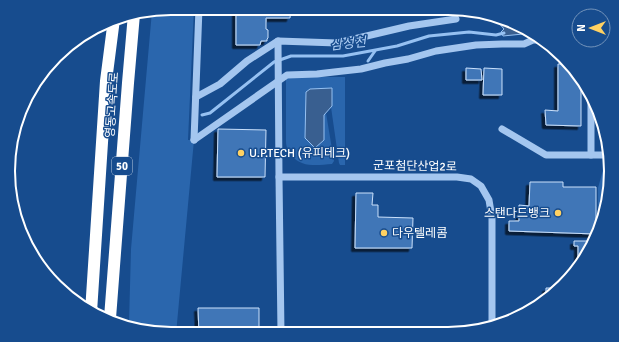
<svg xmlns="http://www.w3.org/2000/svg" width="619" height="342" font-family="Signika,'Noto Sans KR',sans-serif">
	<defs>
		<filter id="shadow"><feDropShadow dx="-3.5" dy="3.5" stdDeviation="0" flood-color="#0009"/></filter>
	</defs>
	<rect width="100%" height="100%" fill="#174c8e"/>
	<!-- green -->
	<g fill="#2a66ad">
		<path d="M 171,8 L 194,8 L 188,140 L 194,140 L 176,334 L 161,334 L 129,324 L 131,249 L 152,11 Z"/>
		<path d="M 289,77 L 345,77 L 345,165 L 340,165 L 339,163 L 331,107 L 332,106 L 306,92 L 305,138 L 315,148 L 324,140 L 324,115 L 326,113 L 334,161 L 332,164 C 318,165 302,168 292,156 C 288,151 286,147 286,141 L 286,79 Z"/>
		<path d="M 603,170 L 608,170 L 610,193 L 598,226 L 598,188 Z"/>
	</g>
	<!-- water -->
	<g fill="#395f90" stroke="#96c1f2">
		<path d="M 499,21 L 530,30 L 533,33 L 503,36 L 501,32 L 504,29 L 498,22 Z"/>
		<path d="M 332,88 L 332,106 L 324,115 L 324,140 L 315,148 L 305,138 L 306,92 L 310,89 Z"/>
	</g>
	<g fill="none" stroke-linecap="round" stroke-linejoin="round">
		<!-- stream -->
		<g stroke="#96c1f2" stroke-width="3">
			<path d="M 368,61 L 375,51"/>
			<path d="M 202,115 L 210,113 L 274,62 L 291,56 L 343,56 L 397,46 L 429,36 L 469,32 L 496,35 L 504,33"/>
		</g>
	</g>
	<!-- building -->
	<g fill="#4076b7" stroke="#cae0fb" filter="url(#shadow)">
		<path d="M 236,8 L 291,8 L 290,18 L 266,18 L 266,29 L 268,30 L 268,38 L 267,39 L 267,41 L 261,41 L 260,45 L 236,45 Z"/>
		<path d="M 558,64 L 569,64 L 577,72 L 581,80 L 581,126 L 546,125 L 545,110 L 558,111 Z"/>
		<path d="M 466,68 L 481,69 L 482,80 L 466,80 Z"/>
		<path d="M 484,68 L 502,69 L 502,95 L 483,95 Z"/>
		<path d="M 218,129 L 266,130 L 265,177 L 217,177 Z"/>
		<path d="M 9,178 L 14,179 L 12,199 L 8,181 Z"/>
		<path d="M 530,182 L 563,182 L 563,187 L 596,187 L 596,234 L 509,231 L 509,221 L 519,221 L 519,205 L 529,206 Z"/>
		<path d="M 356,193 L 373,193 L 372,205 L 378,205 L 378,217 L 413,218 L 412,248 L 355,248 Z"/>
		<path d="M 574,241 L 593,241 L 589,253 L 578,264 L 578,246 L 574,246 Z"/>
		<path d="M 546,288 L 555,288 L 546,299 Z"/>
		<path d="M 198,308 L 259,308 L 259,333 L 199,334 Z"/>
	</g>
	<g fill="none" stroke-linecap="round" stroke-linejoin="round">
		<!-- minor -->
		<g stroke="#a4c6ef" stroke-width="7">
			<path d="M 278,41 L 279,177"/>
			<path d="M 196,97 L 220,84 L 247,61 L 278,41 L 337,43 L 409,26 L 456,19"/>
			<path d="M 591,100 L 591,155 L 607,155"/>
			<path d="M 502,129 L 546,155 L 591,155"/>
			<path d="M 194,140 L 287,75 L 317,74 L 334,72 L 361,69 L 385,63 L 408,59 L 436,51 L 476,45 L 502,44 L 524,44 L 533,40 L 541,40"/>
			<path d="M 194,140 L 199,8"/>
			<path d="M 281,333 L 279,177 L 457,177 L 471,179 L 481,186 L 489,200 L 492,218 L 492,324"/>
		</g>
		<!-- highway -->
		<g stroke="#fff" stroke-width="12">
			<path d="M 91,312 L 106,81 L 114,19"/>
			<path d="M 110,318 L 128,83 L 134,14"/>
		</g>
	</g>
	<!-- markers -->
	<g fill="#ffd162" stroke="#174c8e" stroke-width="1.5">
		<circle cx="241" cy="153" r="4"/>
		<circle cx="558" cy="213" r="4"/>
		<circle cx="384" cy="233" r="4"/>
	</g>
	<g text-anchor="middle" stroke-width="3" stroke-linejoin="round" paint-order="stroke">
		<!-- shield labels -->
		<rect fill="#174c8e" stroke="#b9c9dd" stroke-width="1" x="112" y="157" width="20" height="18" rx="3"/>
		<g font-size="11" font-weight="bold" fill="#fff">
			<text x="122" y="170">50</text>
		</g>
		<!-- street labels -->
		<g font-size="12" fill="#fff" stroke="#174c8e">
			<text transform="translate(112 105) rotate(-86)" y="4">영동고속도로</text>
			<text transform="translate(415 166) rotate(1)" y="4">군포첨단산업2로</text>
		</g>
		<!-- poi labels -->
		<g font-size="12" fill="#fff" stroke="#174c8e" text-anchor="start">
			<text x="249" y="157">U.P.TECH (유피테크)</text>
			<text x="550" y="217" text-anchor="end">스탠다드뱅크</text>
			<text x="392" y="237">다우텔레콤</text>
		</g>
		<!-- water labels -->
		<g font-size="13" font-style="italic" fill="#b0d0f6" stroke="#174c8e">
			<text transform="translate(348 43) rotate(-6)" y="5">삼성천</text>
		</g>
	</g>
	<!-- crop -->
	<path d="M0 0H619V342H0ZM171 15H448A156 156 0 0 1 604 171V171A156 156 0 0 1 448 327H171A156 156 0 0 1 15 171V171A156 156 0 0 1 171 15Z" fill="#174c8e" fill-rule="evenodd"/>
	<path fill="none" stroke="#fff" stroke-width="2" d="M171 15H448A156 156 0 0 1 604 171V171A156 156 0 0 1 448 327H171A156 156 0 0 1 15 171V171A156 156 0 0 1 171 15Z"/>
	<!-- north arrow -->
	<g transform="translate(591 28) rotate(270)"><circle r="19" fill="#174c8e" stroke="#7494bb"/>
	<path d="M0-3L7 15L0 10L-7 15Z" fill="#ffd162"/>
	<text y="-6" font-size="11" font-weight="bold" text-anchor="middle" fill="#ffffff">N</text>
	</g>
</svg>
